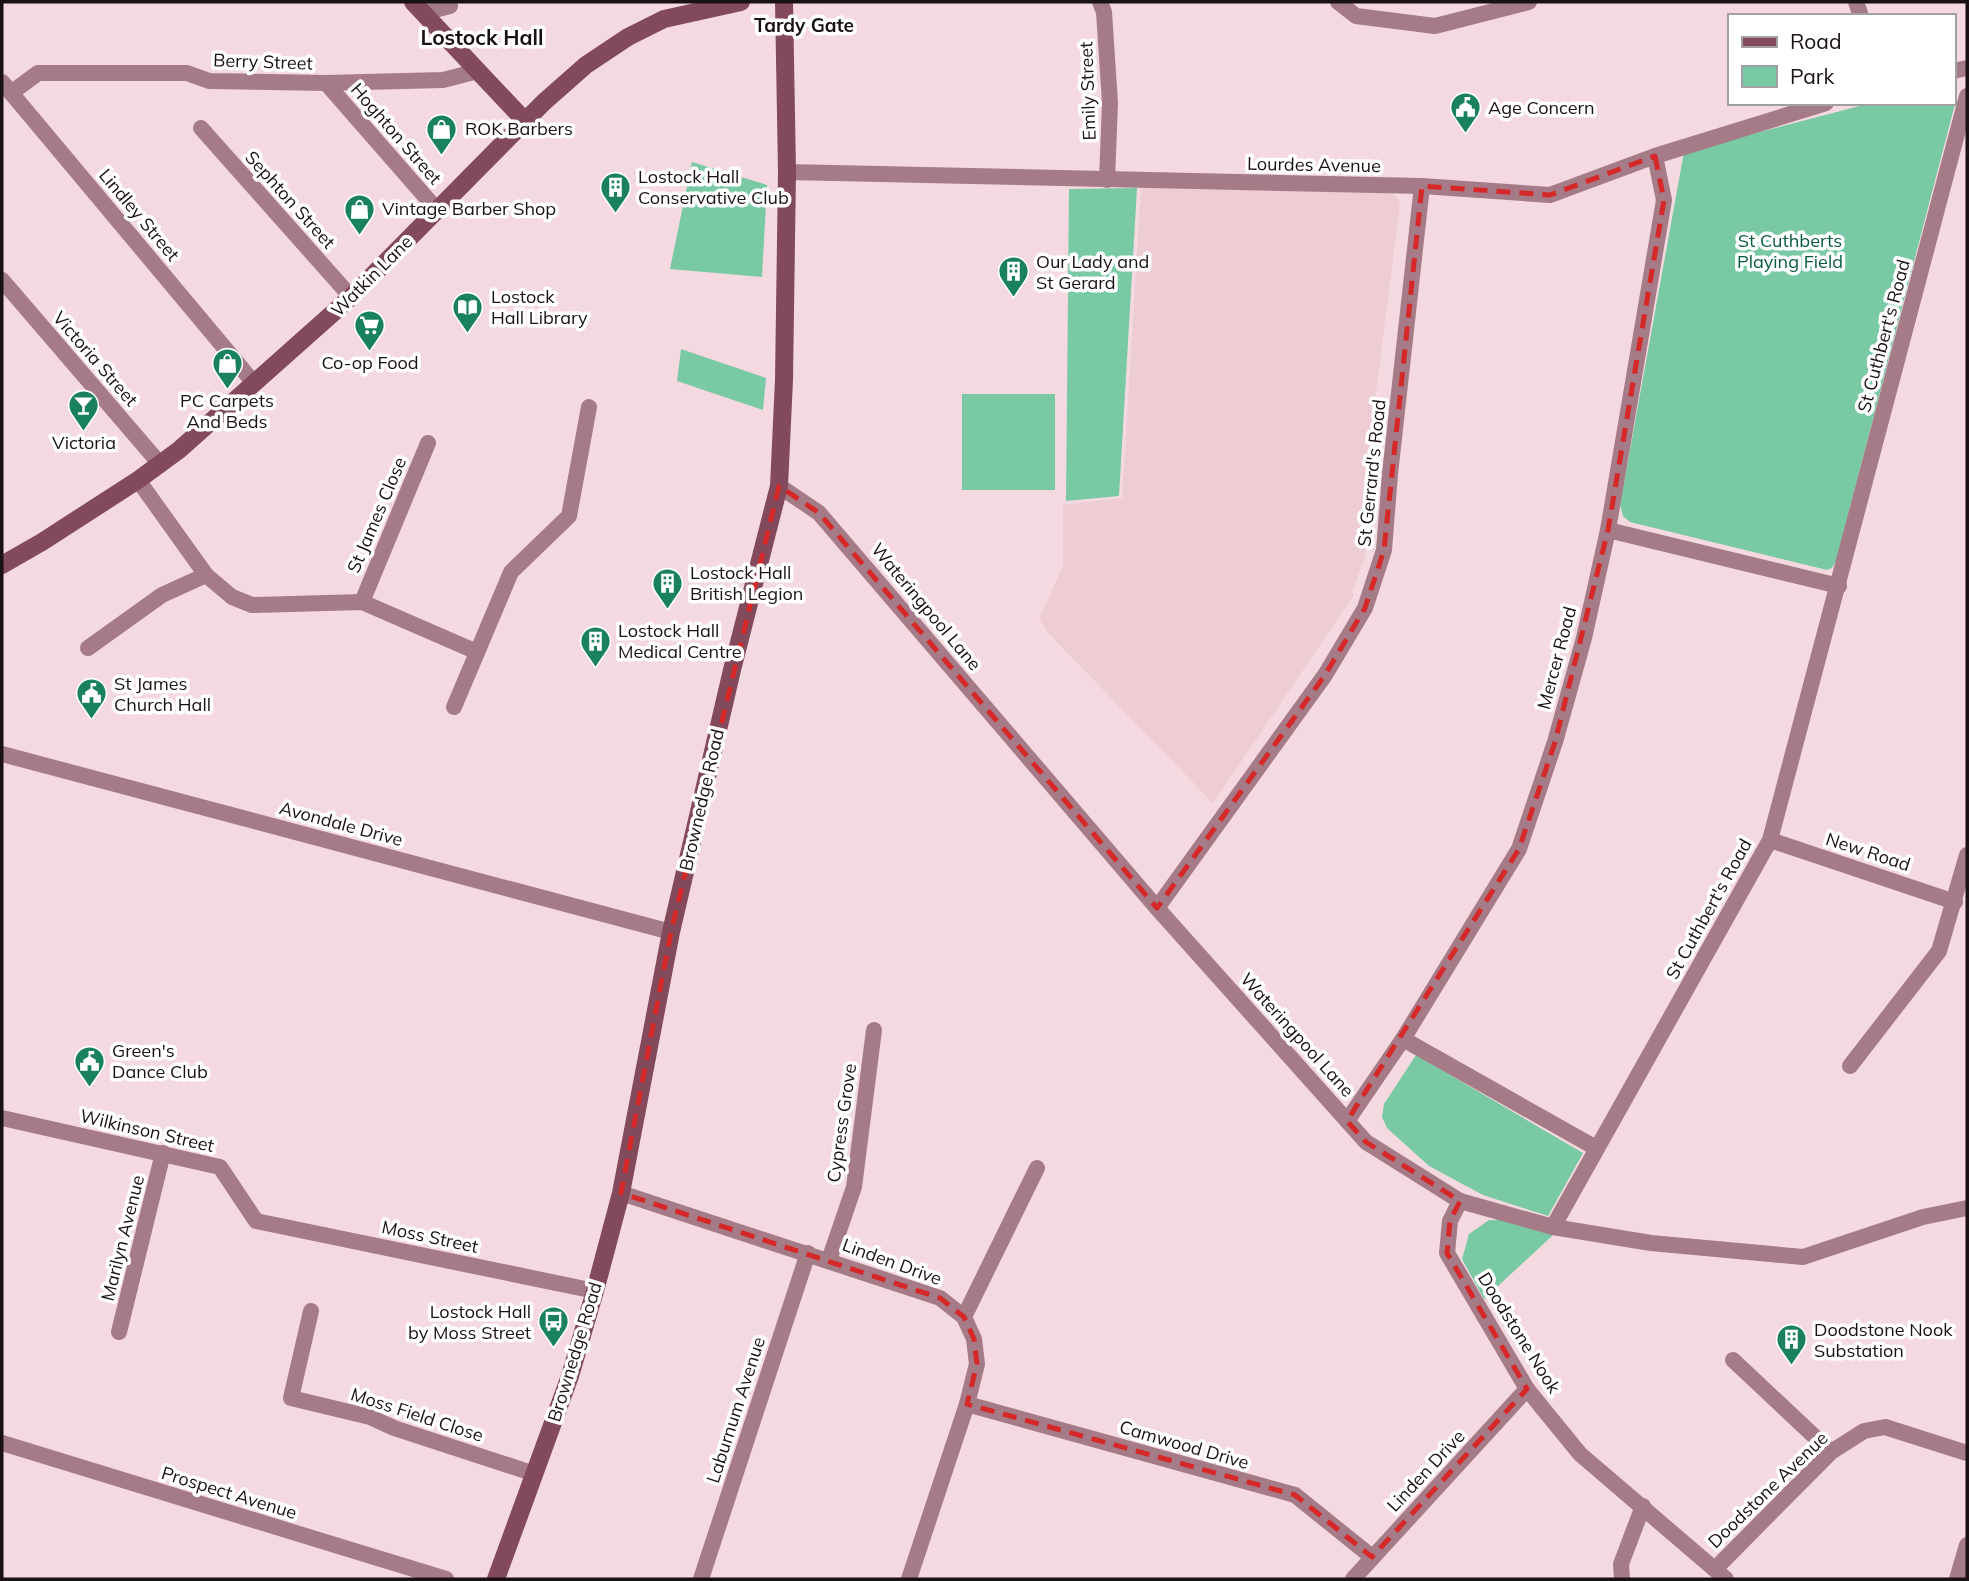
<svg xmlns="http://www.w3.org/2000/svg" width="1969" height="1581" font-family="Mulish,sans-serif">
	<rect width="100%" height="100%" fill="#f4dae0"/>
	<!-- built -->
	<path fill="#eeccd4" d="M 1141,187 L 1389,193 L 1396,196 L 1400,203 L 1367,464 L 1369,533 L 1364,559 L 1352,593 L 1354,595 L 1213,803 L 1049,634 L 1039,619 L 1063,566 L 1063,505 L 1122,498 Z"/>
	<!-- green -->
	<g fill="#79c9a5">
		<path d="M 1953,100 L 1955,104 L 1836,561 L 1832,568 L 1827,570 L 1630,522 L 1623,516 L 1620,505 L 1684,152 L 1871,103 L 1953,103 Z"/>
		<path d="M 692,162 L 767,185 L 762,277 L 670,269 Z"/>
		<path d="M 1137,188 L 1119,496 L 1066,501 L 1069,189 Z"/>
		<path d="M 681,349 L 766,378 L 763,410 L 677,381 Z"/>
		<rect x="962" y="394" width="93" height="96"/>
		<path d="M 1416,1055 L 1583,1153 L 1548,1216 L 1483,1195 L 1429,1166 L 1387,1128 L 1382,1117 L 1384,1104 Z"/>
		<path d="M 1489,1220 L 1503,1220 L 1553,1235 L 1484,1299 L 1462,1259 L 1469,1234 Z"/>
	</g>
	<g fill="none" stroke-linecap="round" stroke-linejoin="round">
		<!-- street -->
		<g stroke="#a47b86" stroke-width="16">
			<path d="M 1100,2 L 1104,12 L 1110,103 L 1107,180"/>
			<path d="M 1338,2 L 1356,16 L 1435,26 L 1529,2"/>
			<path d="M 1856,2 L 1861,16"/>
			<path d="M 423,13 L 450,6"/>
			<path d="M 1953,71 L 1967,68"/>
			<path d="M 2,82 L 254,383"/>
			<path d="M 326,83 L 437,210"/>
			<path d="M 11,93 L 38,73 L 187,73 L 209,81 L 326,83 L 443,80 L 478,71"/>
			<path d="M 201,128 L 351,297"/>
			<path d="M 787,172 L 1422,186 L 1550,195 L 1655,156 L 1826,103"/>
			<path d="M 2,280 L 160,464"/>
			<path d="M 138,480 L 206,575 L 232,597 L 252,605 L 362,602 L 477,652"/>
			<path d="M 779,486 L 819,513 L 1157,908 L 1366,1142 L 1460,1201 L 1553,1227 L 1651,1243 L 1803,1257 L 1923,1217 L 1967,1208"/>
			<path d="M 1608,530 L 1839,586"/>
			<path d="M 362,602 L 428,443"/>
			<path d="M 88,648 L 162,595 L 206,575"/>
			<path d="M 454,707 L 511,572 L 569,516 L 589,407"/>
			<path d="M 2,754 L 671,932"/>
			<path d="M 1770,840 L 1955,902"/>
			<path d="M 1157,908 L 1325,675 L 1365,608 L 1384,550 L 1390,474 L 1422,186"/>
			<path d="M 1403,1039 L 1596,1148"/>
			<path d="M 1850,1066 L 1939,951 L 1967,855"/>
			<path d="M 2,1118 L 220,1167 L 256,1221 L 595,1291"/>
			<path d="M 1347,1121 L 1403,1039 L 1519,849 L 1555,742 L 1584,638 L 1608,530 L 1664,200 L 1655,156"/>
			<path d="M 621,1193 L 940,1298 L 964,1317 L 974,1339 L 977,1364 L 967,1404 L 909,1579"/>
			<path d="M 1460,1201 L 1450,1221 L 1447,1253 L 1527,1389 L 1580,1454 L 1726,1579"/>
			<path d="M 1553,1227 L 1770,840 L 1967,96"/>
			<path d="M 829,1260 L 854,1187 L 874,1030"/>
			<path d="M 311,1311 L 291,1398 L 370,1417 L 394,1428 L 535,1474"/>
			<path d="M 964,1317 L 1037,1168"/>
			<path d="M 119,1332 L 163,1153"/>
			<path d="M 1733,1360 L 1831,1452"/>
			<path d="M 967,1404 L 1295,1495 L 1372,1557"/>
			<path d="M 2,1443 L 446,1579"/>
			<path d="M 1716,1568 L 1831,1452 L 1864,1431 L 1885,1427 L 1967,1453"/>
			<path d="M 701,1579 L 808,1253"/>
			<path d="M 1353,1579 L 1527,1389"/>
			<path d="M 1622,1579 L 1621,1564 L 1643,1506"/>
			<path d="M 1957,1579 L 1967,1545"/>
		</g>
		<!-- secondary -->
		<g stroke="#824a5b" stroke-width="18">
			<path d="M 413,2 L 525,121"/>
			<path d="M 2,565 L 42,542 L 138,480 L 179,450 L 351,297 L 544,102 L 586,65 L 628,37 L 664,19 L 741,2"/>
			<path d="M 496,1579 L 570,1376 L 595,1291 L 621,1193 L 671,932 L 732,670 L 779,486 L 784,380 L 787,172 L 784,2"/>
		</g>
	</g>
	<!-- marked area -->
	<path fill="none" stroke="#d62828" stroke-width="5" stroke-dasharray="14 9" stroke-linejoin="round" d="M 1655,156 L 1664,200 L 1608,530 L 1555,742 L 1519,849 L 1347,1121 L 1366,1142 L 1460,1201 L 1450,1221 L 1447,1253 L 1527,1389 L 1372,1557 L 1295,1495 L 967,1404 L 977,1364 L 974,1339 L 964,1317 L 940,1298 L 621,1193 L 671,932 L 779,486 L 819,513 L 1157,908 L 1325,675 L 1365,608 L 1384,550 L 1422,186 L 1550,195 Z"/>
	<!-- icons -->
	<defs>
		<symbol id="civic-pin" viewBox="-11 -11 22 30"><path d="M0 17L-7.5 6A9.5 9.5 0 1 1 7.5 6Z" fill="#19825d" stroke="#fff"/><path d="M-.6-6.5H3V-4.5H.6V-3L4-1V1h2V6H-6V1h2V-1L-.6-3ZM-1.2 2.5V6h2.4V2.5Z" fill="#fff"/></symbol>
		<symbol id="shop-pin" viewBox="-11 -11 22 30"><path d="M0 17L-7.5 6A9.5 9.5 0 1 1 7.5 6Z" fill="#19825d" stroke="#fff"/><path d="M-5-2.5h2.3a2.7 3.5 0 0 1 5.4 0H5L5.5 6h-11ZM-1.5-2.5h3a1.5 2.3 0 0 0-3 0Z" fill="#fff"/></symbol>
		<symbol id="building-pin" viewBox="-11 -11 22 30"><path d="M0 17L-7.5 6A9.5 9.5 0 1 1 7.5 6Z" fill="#19825d" stroke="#fff"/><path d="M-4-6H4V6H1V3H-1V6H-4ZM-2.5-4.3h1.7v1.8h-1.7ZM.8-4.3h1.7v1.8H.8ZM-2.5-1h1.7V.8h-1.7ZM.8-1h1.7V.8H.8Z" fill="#fff"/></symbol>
		<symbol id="library-pin" viewBox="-11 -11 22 30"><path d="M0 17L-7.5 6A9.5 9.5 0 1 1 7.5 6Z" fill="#19825d" stroke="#fff"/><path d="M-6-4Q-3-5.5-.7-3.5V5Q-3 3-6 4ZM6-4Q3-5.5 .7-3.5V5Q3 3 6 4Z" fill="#fff"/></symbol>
		<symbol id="supermarket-pin" viewBox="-11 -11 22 30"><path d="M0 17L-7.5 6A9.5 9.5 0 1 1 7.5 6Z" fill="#19825d" stroke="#fff"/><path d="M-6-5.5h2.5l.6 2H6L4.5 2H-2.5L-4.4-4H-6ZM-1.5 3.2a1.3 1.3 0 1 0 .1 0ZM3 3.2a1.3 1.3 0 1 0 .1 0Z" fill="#fff"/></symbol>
		<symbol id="bar-pin" viewBox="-11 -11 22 30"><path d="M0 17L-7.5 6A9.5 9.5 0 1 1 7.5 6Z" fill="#19825d" stroke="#fff"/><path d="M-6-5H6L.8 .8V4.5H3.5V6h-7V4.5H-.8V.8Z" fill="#fff"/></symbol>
		<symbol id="bus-pin" viewBox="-11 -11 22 30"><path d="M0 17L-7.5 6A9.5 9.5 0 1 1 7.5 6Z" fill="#19825d" stroke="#fff"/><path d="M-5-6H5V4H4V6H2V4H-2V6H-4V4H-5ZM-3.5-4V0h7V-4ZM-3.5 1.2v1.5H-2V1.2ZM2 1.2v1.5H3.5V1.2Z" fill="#fff"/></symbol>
	</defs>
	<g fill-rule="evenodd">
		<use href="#civic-pin" x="1448" y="90" width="35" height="47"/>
		<use href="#shop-pin" x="424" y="112" width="35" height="47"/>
		<use href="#building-pin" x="598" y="170" width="35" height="47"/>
		<use href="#shop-pin" x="342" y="192" width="35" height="47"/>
		<use href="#building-pin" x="996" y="254" width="35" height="47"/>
		<use href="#library-pin" x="450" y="290" width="35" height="47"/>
		<use href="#supermarket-pin" x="352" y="308" width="35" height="47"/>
		<use href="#shop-pin" x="210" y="346" width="35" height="47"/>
		<use href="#bar-pin" x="66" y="388" width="35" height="47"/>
		<use href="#building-pin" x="650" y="566" width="35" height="47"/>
		<use href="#building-pin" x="578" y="624" width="35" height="47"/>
		<use href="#civic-pin" x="74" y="676" width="35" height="47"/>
		<use href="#civic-pin" x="72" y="1044" width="35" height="47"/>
		<use href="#bus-pin" x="536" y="1304" width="35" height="47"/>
		<use href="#building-pin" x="1774" y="1322" width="35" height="47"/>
	</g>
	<g text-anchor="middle" stroke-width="7" stroke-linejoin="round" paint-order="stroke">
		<!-- street labels -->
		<g font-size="18" fill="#1a1114" stroke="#fff">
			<text transform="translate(263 62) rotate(2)" y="6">Berry Street</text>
			<text transform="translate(1088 91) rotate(-92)" y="6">Emily Street</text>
			<text transform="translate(396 134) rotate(49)" y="6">Hoghton Street</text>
			<text transform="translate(1314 165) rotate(1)" y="6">Lourdes Avenue</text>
			<text transform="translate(290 200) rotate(48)" y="6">Sephton Street</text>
			<text transform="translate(139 215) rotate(50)" y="6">Lindley Street</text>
			<text transform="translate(372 276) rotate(-45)" y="6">Watkin Lane</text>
			<text transform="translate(1884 336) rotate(-75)" y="6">St Cuthbert's Road</text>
			<text transform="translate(95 359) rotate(49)" y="6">Victoria Street</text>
			<text transform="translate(1372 473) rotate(-84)" y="6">St Gerrard's Road</text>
			<text transform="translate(377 515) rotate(-67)" y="6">St James Close</text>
			<text transform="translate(926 607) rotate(50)" y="6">Wateringpool Lane</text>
			<text transform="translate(1557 658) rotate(-75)" y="6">Mercer Road</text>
			<text transform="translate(702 800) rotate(-77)" y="6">Brownedge Road</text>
			<text transform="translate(341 824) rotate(15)" y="6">Avondale Drive</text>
			<text transform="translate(1868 852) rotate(18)" y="6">New Road</text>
			<text transform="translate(1709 909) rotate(-61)" y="6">St Cuthbert's Road</text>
			<text transform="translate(1297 1035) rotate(48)" y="6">Wateringpool Lane</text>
			<text transform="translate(842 1123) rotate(-82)" y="6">Cypress Grove</text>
			<text transform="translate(147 1131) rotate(13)" y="6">Wilkinson Street</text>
			<text transform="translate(430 1237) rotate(12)" y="6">Moss Street</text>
			<text transform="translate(123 1238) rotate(-76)" y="6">Marilyn Avenue</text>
			<text transform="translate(892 1262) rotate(20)" y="6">Linden Drive</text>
			<text transform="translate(1519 1333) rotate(58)" y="6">Doodstone Nook</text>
			<text transform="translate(575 1352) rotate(-73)" y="6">Brownedge Road</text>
			<text transform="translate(736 1410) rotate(-72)" y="6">Laburnum Avenue</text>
			<text transform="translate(417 1415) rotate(18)" y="6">Moss Field Close</text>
			<text transform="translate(1184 1445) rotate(16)" y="6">Camwood Drive</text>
			<text transform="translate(1426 1471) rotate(-47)" y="6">Linden Drive</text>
			<text transform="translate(1768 1490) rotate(-44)" y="6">Doodstone Avenue</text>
			<text transform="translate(229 1493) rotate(17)" y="6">Prospect Avenue</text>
		</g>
		<!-- poi labels -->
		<g font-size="18" fill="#1a1114" stroke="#fff" text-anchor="start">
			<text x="1488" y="114">Age Concern</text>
			<text x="465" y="135">ROK Barbers</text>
			<text x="638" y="183">Lostock Hall<tspan x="638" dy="21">Conservative Club</tspan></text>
			<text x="382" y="215">Vintage Barber Shop</text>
			<text x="1036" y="268">Our Lady and<tspan x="1036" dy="21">St Gerard</tspan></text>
			<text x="491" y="303">Lostock<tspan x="491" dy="21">Hall Library</tspan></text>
			<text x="370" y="369" text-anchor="middle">Co-op Food</text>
			<text x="227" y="407" text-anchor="middle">PC Carpets<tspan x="227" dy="21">And Beds</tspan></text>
			<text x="84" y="449" text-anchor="middle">Victoria</text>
			<text x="690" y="579">Lostock Hall<tspan x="690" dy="21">British Legion</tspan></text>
			<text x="618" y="637">Lostock Hall<tspan x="618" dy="21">Medical Centre</tspan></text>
			<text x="114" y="690">St James<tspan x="114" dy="21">Church Hall</tspan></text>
			<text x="112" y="1057">Green's<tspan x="112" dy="21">Dance Club</tspan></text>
			<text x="531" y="1318" text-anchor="end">Lostock Hall<tspan x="531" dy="21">by Moss Street</tspan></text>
			<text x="1814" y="1336">Doodstone Nook<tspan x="1814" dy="21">Substation</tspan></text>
		</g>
		<!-- park labels -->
		<g font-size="18" fill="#075b3f" stroke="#fff">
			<text x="1790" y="247">St Cuthberts<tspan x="1790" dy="21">Playing Field</tspan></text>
		</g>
		<!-- neighbourhood labels -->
		<g font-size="19" font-weight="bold" fill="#1a1114" stroke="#fff">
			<text x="804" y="32">Tardy Gate</text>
		</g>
		<!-- quarter labels -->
		<g font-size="21" font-weight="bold" fill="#1a1114" stroke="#fff">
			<text x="482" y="45">Lostock Hall</text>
		</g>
	</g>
	<!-- border -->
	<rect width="1969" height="1581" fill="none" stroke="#1a1114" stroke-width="7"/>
	<!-- legend -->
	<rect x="1728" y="14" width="228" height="91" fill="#ffffff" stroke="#a3a0a1" stroke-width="2"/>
	<rect x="1742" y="37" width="35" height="10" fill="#824a5b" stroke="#a3a0a1" stroke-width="2"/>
	<text x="1790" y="49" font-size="21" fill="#1a1114">Road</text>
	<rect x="1742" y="66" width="35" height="21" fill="#79c9a5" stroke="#a3a0a1" stroke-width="2"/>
	<text x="1790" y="84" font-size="21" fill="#1a1114">Park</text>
</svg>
